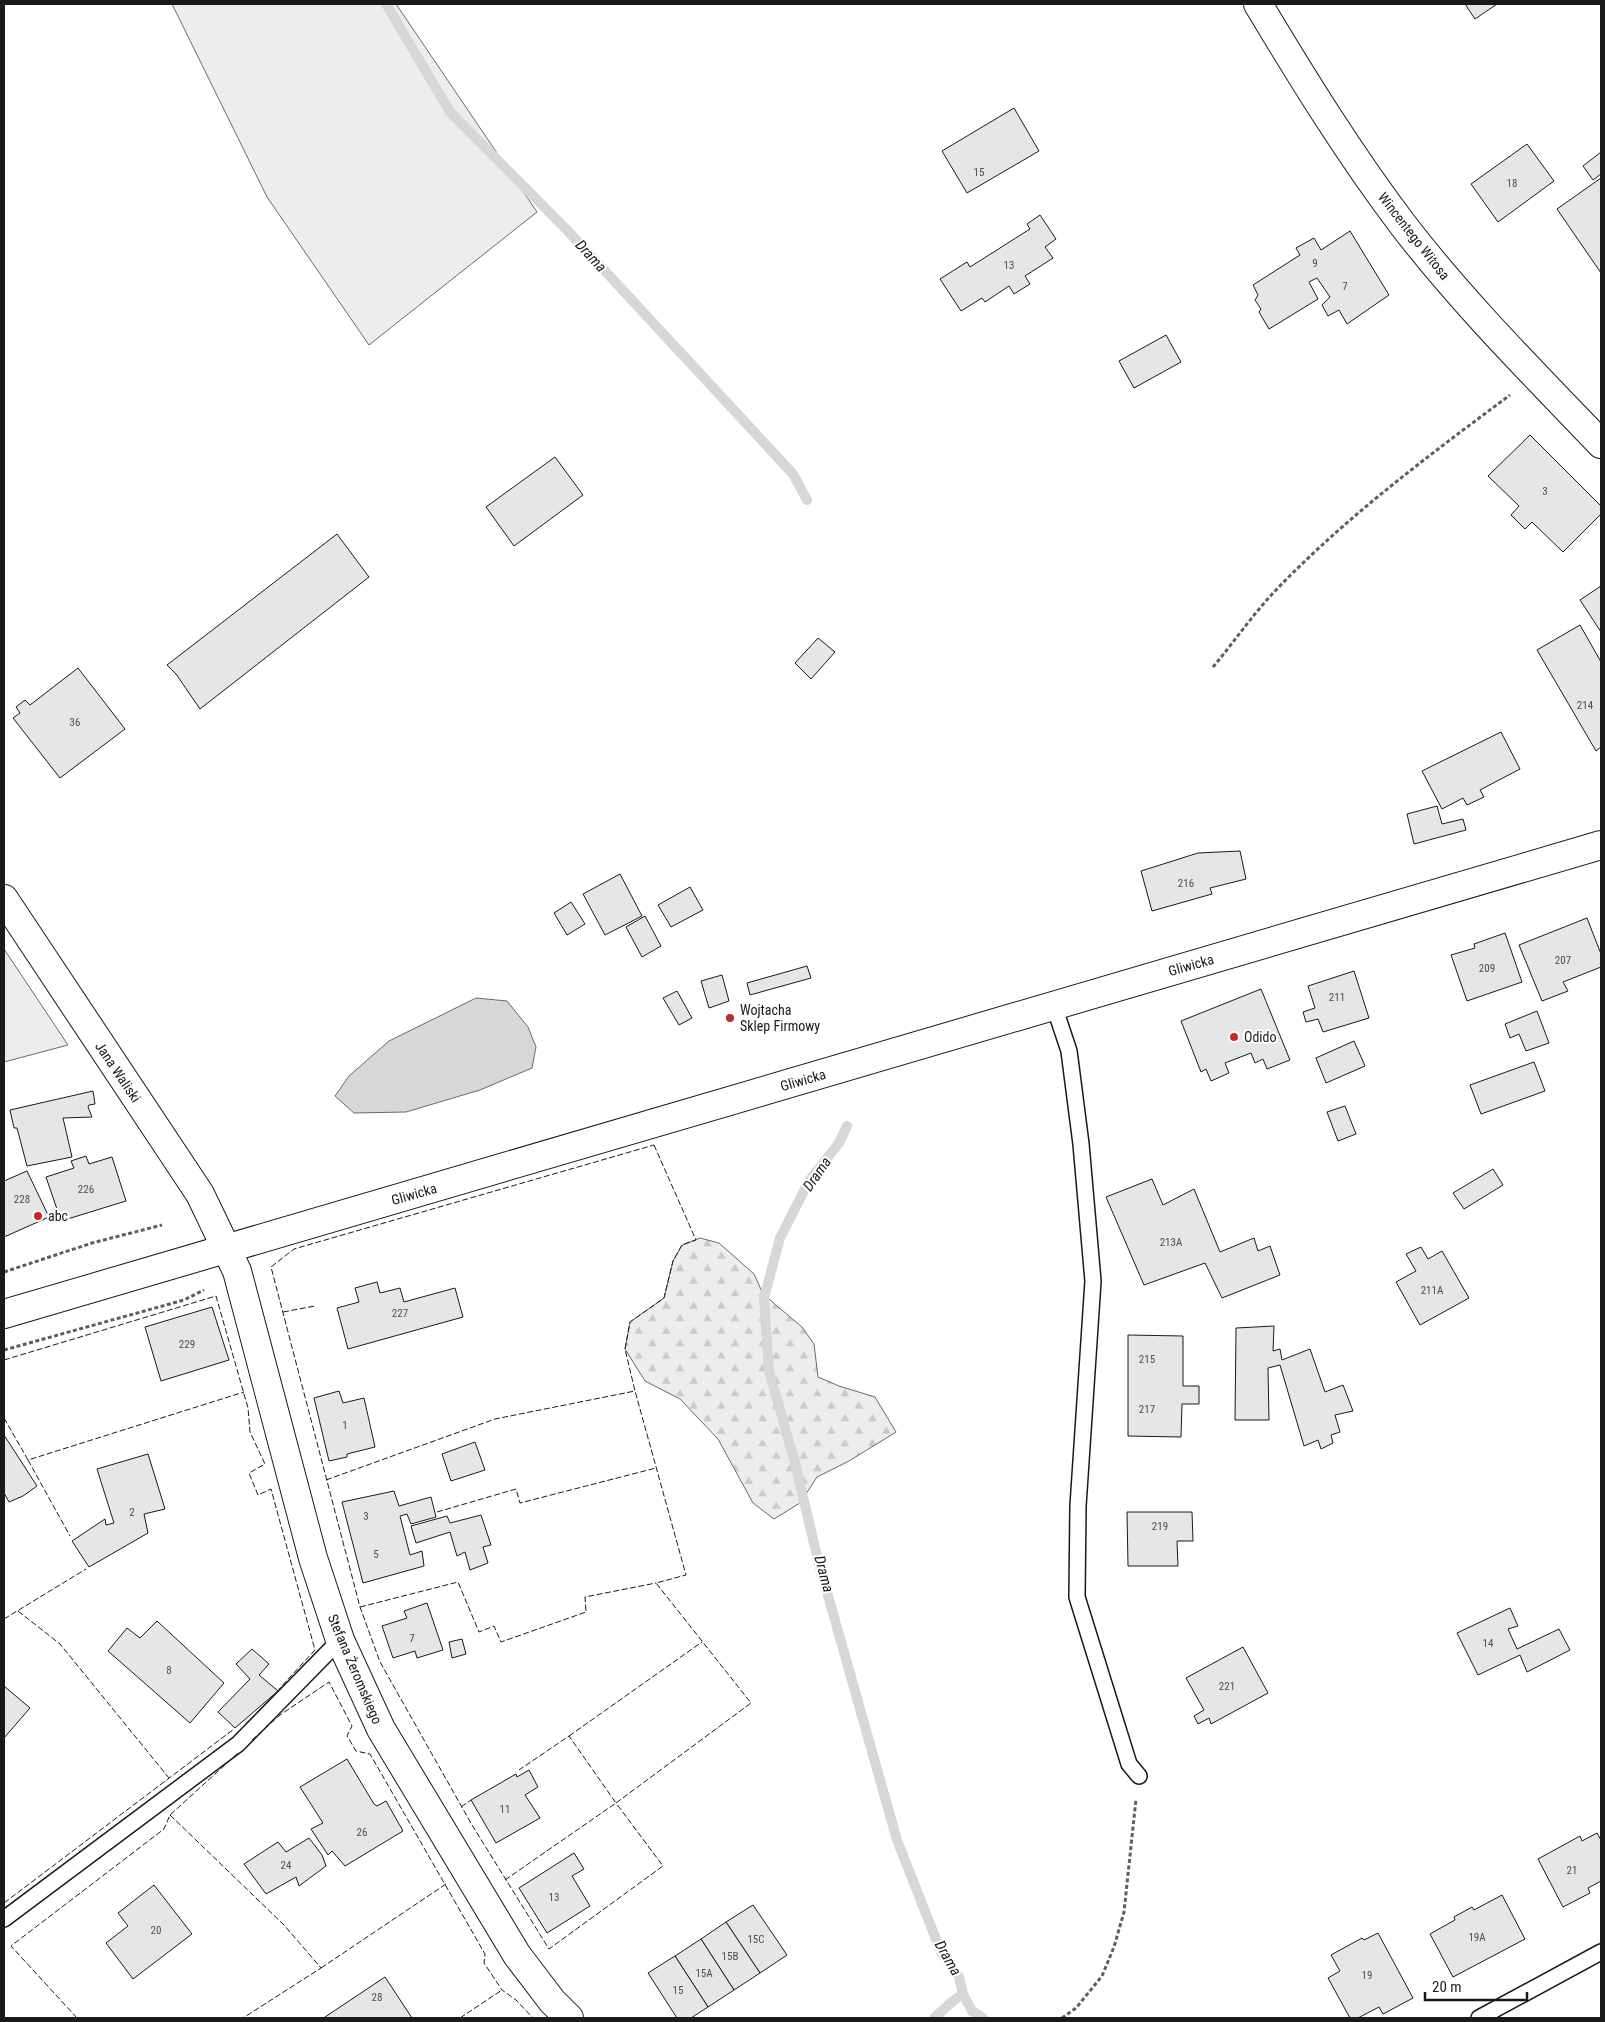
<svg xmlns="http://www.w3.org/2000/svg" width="1605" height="2022" font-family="'Roboto Condensed',sans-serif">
	<defs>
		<pattern id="forest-firs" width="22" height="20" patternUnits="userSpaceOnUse" patternTransform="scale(1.25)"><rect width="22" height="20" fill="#ededed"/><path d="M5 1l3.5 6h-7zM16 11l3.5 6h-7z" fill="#cbcbcb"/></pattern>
	</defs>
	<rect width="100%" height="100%" fill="#fff"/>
	<!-- built -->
	<g fill="#ededed" stroke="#6a6a6a">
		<path d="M 172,4 L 396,4 L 537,212 L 369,345 L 267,197 Z"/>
		<path d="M 4,949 L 68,1045 L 4,1062 Z"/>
	</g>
	<!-- forest -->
	<path fill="url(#forest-firs)" stroke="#6a6a6a" d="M 700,1238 L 719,1243 L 754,1274 L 763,1294 L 802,1327 L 814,1344 L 818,1377 L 839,1386 L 875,1397 L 896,1432 L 849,1461 L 817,1477 L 800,1503 L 774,1519 L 753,1503 L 718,1439 L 680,1399 L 645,1381 L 625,1349 L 630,1322 L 664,1298 L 673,1261 L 682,1245 Z"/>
	<!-- water -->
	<path fill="#d7d7d7" stroke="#6a6a6a" d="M 476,998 L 507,1001 L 528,1027 L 536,1047 L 532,1068 L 480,1090 L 406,1112 L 354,1113 L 335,1096 L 349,1076 L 389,1041 Z"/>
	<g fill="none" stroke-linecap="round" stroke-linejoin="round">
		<!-- stream -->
		<g stroke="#d7d7d7" stroke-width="10">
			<path d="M 386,4 L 450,112 L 567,230 L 793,474 L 807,500"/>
			<path d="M 847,1126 L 839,1143 L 809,1181 L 780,1238 L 764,1298 L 769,1371 L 795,1463 L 818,1560 L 897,1840 L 941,1952 L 959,1977 L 963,1994 L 972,2011 L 983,2018"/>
			<path d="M 934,2018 L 953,2001 L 963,1994"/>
		</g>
	</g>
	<!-- building -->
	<g fill="#e6e6e6" stroke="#1a1a1a">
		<path d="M 1465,4 L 1497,4 L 1475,19 Z"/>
		<path d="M 1014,108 L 1039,151 L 967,193 L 942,151 Z"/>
		<path d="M 1527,144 L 1554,181 L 1498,222 L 1471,184 Z"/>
		<path d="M 1601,152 L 1601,174 L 1593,180 L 1583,166 Z"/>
		<path d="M 1601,178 L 1601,273 L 1557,209 Z"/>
		<path d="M 1040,215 L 1056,239 L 1045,247 L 1053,258 L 1025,276 L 1030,284 L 1014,294 L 1009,286 L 985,302 L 982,298 L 961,311 L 940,279 L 967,262 L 970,267 L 1030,229 L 1027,224 Z"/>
		<path d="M 1350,231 L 1389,295 L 1347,324 L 1339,310 L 1328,316 L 1322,305 L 1330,297 L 1317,278 L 1309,282 L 1318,299 L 1269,329 L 1259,312 L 1261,309 L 1255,300 L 1258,295 L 1253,285 L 1300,255 L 1296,248 L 1314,238 L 1321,250 Z"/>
		<path d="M 1166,335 L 1181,362 L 1134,388 L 1119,361 Z"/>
		<path d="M 1530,435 L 1601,506 L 1601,514 L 1563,552 L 1532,522 L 1525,529 L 1511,515 L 1519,506 L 1488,476 Z"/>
		<path d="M 555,457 L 583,495 L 514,546 L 486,507 Z"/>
		<path d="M 337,534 L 369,577 L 200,709 L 176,674 L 167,665 Z"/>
		<path d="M 1601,586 L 1601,632 L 1580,600 Z"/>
		<path d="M 1580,625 L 1601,662 L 1601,747 L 1596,751 L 1537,650 Z"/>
		<path d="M 818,638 L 835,652 L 811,679 L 795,663 Z"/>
		<path d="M 78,668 L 125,729 L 60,778 L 13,718 L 20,713 L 16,707 L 25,700 L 30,705 Z"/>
		<path d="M 1501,732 L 1520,769 L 1480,790 L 1484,797 L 1467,805 L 1463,798 L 1442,809 L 1422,771 Z"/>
		<path d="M 1437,806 L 1442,824 L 1463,819 L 1466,830 L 1414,844 L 1407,814 Z"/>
		<path d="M 1240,851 L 1246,879 L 1210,888 L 1212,894 L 1152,911 L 1141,871 L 1198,853 Z"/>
		<path d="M 620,874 L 642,916 L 605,935 L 583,894 Z"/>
		<path d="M 690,887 L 703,910 L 671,927 L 658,905 Z"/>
		<path d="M 571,902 L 585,924 L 567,935 L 554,913 Z"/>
		<path d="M 645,916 L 661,946 L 642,957 L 626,927 Z"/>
		<path d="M 1587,918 L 1601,954 L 1601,967 L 1563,982 L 1568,991 L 1542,1001 L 1519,945 Z"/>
		<path d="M 1505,933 L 1522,982 L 1467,1001 L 1451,955 L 1475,948 L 1474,944 Z"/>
		<path d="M 807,966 L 811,978 L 750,995 L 747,983 Z"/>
		<path d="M 1354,971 L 1369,1018 L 1323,1032 L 1318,1019 L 1306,1022 L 1303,1012 L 1315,1008 L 1308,986 Z"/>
		<path d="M 722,975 L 729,1001 L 709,1008 L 701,981 Z"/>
		<path d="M 1261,989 L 1290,1060 L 1267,1069 L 1263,1059 L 1255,1063 L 1251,1053 L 1225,1063 L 1229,1073 L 1211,1081 L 1206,1069 L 1201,1072 L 1181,1021 Z"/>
		<path d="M 677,991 L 692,1018 L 679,1025 L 663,998 Z"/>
		<path d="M 1537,1011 L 1549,1043 L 1526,1051 L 1519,1034 L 1510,1038 L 1505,1024 Z"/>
		<path d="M 1354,1041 L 1365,1066 L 1326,1083 L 1316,1058 Z"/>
		<path d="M 1534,1062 L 1545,1091 L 1481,1114 L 1470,1085 Z"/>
		<path d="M 93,1091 L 95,1104 L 89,1105 L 88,1107 L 92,1117 L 63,1118 L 72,1157 L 27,1166 L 17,1128 L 14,1128 L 10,1110 Z"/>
		<path d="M 1345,1106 L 1356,1134 L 1338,1141 L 1327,1112 Z"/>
		<path d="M 86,1156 L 89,1164 L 112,1157 L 126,1201 L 61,1221 L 46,1177 L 74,1168 L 71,1161 Z"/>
		<path d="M 1493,1169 L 1503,1185 L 1464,1209 L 1453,1193 Z"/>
		<path d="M 27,1171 L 49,1217 L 4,1237 L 4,1181 Z"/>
		<path d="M 1152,1179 L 1163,1205 L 1194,1189 L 1220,1252 L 1254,1238 L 1258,1251 L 1270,1246 L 1280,1275 L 1222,1298 L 1205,1263 L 1144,1285 L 1106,1197 Z"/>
		<path d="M 1421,1247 L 1428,1259 L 1442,1251 L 1469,1298 L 1420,1325 L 1396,1282 L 1416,1271 L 1406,1254 Z"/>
		<path d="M 377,1282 L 380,1293 L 400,1288 L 404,1302 L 455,1288 L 463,1317 L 348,1349 L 337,1308 L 359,1302 L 355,1288 Z"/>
		<path d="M 212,1307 L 229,1360 L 161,1381 L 145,1327 Z"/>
		<path d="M 1274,1326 L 1273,1351 L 1280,1349 L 1282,1360 L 1310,1349 L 1325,1392 L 1343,1385 L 1353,1411 L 1335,1415 L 1340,1432 L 1331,1435 L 1333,1443 L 1321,1449 L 1318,1440 L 1304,1446 L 1280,1365 L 1268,1368 L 1269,1420 L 1235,1420 L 1236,1328 Z"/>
		<path d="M 1128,1335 L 1183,1336 L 1183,1386 L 1199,1386 L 1199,1404 L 1182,1404 L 1181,1437 L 1128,1436 Z"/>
		<path d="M 339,1391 L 343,1403 L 364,1398 L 375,1447 L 347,1454 L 347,1457 L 329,1461 L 314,1398 Z"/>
		<path d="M 4,1435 L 37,1486 L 23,1496 L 9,1502 L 4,1493 Z"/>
		<path d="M 475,1442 L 485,1470 L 451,1481 L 442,1454 Z"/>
		<path d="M 148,1454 L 165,1509 L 144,1514 L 148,1533 L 89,1567 L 72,1541 L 105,1519 L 106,1525 L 114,1523 L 97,1469 Z"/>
		<path d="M 394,1491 L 399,1506 L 431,1497 L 436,1517 L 411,1524 L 407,1514 L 400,1516 L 410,1555 L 422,1551 L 424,1566 L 363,1583 L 342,1502 Z"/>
		<path d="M 1127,1512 L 1192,1512 L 1193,1541 L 1177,1541 L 1178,1566 L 1128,1566 Z"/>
		<path d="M 481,1515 L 491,1545 L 483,1547 L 488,1563 L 470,1570 L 465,1552 L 457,1556 L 450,1532 L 416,1543 L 411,1526 L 447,1516 L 450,1523 Z"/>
		<path d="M 427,1603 L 443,1650 L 417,1658 L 415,1651 L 393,1658 L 382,1626 L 407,1618 L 404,1611 Z"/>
		<path d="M 1510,1608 L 1518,1626 L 1508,1629 L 1517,1649 L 1559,1629 L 1570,1650 L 1527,1672 L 1520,1655 L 1478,1675 L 1457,1633 Z"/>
		<path d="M 157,1621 L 224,1683 L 190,1723 L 108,1651 L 127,1628 L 140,1638 Z"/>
		<path d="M 462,1639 L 466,1654 L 452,1658 L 449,1642 Z"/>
		<path d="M 1243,1647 L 1268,1693 L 1211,1724 L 1209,1718 L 1198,1724 L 1194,1716 L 1204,1710 L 1186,1678 Z"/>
		<path d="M 252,1649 L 269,1664 L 259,1675 L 278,1691 L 235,1728 L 218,1712 L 250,1679 L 236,1664 Z"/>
		<path d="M 4,1686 L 30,1708 L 4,1738 Z"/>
		<path d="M 347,1759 L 374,1804 L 377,1806 L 386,1801 L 403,1831 L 345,1866 L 332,1851 L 328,1855 L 311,1829 L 323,1823 L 300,1787 Z"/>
		<path d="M 529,1770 L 538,1787 L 525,1795 L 540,1818 L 496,1843 L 471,1800 L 516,1774 L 517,1777 Z"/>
		<path d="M 1597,1833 L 1601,1840 L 1601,1881 L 1588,1888 L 1590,1893 L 1563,1907 L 1538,1859 L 1580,1836 L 1582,1841 Z"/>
		<path d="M 309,1838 L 322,1855 L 326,1866 L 299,1886 L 296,1877 L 266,1894 L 244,1864 L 278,1842 L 286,1852 Z"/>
		<path d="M 574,1853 L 584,1869 L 572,1876 L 590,1906 L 547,1933 L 519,1888 Z"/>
		<path d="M 154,1885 L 192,1934 L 133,1979 L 106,1943 L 128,1926 L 118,1913 Z"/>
		<path d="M 1502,1895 L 1525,1939 L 1453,1977 L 1430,1934 L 1455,1920 L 1454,1917 L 1472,1907 L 1474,1910 Z"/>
		<path d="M 753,1905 L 787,1955 L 760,1973 L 726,1922 Z"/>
		<path d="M 726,1922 L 760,1973 L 734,1990 L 701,1939 Z"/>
		<path d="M 1378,1933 L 1413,1998 L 1383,2014 L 1379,2007 L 1358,2018 L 1350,2018 L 1328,1978 L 1340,1971 L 1331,1955 L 1362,1938 L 1364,1940 Z"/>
		<path d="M 701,1939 L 734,1990 L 708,2007 L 675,1956 Z"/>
		<path d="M 675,1956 L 708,2007 L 691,2018 L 677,2018 L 648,1973 Z"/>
		<path d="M 385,1977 L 412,2018 L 326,2018 L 325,2017 Z"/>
	</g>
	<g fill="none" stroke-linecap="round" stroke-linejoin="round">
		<defs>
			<g id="service">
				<path d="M 1054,1006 L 1069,1051 L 1081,1144 L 1093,1281 L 1078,1506 L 1077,1597 L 1129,1764 L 1139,1776"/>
				<path d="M 4,1919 L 238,1744 L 340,1640"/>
				<path d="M 1479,2018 L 1601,1952"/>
			</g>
			<path id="minor" d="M 4,899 L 200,1194 L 237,1271 L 313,1558 L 340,1640 L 381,1729 L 517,1955 L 552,2001 L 569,2018"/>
			<path id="tertiary" d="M 1258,4 C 1303,79 1350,155 1403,225 C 1463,303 1533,373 1601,444"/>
			<path id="primary" d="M 4,1314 L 1601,845"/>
		</defs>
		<!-- service casing -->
		<use href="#service" stroke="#1a1a1a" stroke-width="18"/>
		<!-- minor casing -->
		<use href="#minor" stroke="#1a1a1a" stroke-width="30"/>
		<!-- tertiary casing -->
		<use href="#tertiary" stroke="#1a1a1a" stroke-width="30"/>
		<!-- primary casing -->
		<use href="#primary" stroke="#1a1a1a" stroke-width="30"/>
		<!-- path -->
		<g stroke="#5f5f5f" stroke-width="3" stroke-dasharray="4 2.5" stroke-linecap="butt">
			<path d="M 1213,667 C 1234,642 1253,614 1276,590 C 1346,517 1428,456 1510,395"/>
			<path d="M 4,1272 L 92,1243 L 162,1225"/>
			<path d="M 4,1350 L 184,1300 L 204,1290"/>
			<path d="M 1062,2018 L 1076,2008 L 1102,1976 L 1114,1947 L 1124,1912 L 1136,1799"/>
		</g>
		<!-- service -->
		<use href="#service" stroke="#fff" stroke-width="15"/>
		<!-- minor -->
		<use href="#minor" stroke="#fff" stroke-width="28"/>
		<!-- tertiary -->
		<use href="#tertiary" stroke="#fff" stroke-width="28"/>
		<!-- primary -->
		<use href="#primary" stroke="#fff" stroke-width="28"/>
		<!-- fence -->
		<g stroke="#1a1a1a" stroke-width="1" stroke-dasharray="6 2.5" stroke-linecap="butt">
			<path d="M 654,1145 L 696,1240 L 682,1245 L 673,1261 L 664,1298 L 630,1322 L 625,1349 L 635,1391 L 686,1575 L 656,1583 L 751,1703 L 616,1803 L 663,1866 L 549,1949 L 472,1825 L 380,1662 L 360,1607 L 271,1267 L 294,1249 Z"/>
			<path d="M 283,1312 L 315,1306"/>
			<path d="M 4,1360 L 216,1296 L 248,1408 L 250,1432 L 265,1464 L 249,1473 L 258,1495 L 271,1489 L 315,1650 L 279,1689"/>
			<path d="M 4,1418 L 28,1460 L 244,1392"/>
			<path d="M 28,1460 L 70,1536"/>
			<path d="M 326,1480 L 495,1419 L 635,1391"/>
			<path d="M 437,1512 L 516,1489 L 520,1503 L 656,1468"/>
			<path d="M 360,1607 L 458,1582 L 479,1632 L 494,1626 L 501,1642 L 586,1612 L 585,1597 L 656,1583"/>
			<path d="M 18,1611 L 60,1644 L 169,1778"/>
			<path d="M 4,1619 L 86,1569"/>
			<path d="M 569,1736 L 702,1642"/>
			<path d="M 252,1740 L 280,1715 L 329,1682 L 352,1726 L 347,1736 L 356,1751 L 370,1754 L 485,1954 L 484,1963 L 502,1990 L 516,2000 L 533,2018"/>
			<path d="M 461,1807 L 471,1800"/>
			<path d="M 170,1815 L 284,1925 L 321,1968 L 243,2018"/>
			<path d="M 505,1880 L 616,1803 L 569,1736 L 519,1770"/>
			<path d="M 4,1903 L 234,1729"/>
			<path d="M 321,1968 L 446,1884"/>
			<path d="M 77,2018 L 11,1946 L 164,1829 L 170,1815 L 238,1753"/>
			<path d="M 460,2018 L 502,1990"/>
		</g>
	</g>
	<!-- markers -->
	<g fill="#c62828" stroke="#fff" stroke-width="2">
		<circle cx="730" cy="1018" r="5"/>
		<circle cx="1234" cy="1037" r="5"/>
		<circle cx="38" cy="1216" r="5"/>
	</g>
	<g text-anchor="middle" stroke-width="4" stroke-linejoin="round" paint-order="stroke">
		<!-- number labels -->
		<g font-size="11" fill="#4d4d4d">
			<text x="979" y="176">15</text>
			<text x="1512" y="187">18</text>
			<text x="1315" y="267">9</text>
			<text x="1009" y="269">13</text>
			<text x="1345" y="290">7</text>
			<text x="1545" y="495">3</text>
			<text x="1585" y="709">214</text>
			<text x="75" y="726">36</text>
			<text x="1186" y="887">216</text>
			<text x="1563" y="964">207</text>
			<text x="1487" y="972">209</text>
			<text x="1337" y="1001">211</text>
			<text x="86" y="1193">226</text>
			<text x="22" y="1203">228</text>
			<text x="1171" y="1246">213A</text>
			<text x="1432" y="1294">211A</text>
			<text x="400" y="1317">227</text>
			<text x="187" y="1348">229</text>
			<text x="1147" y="1363">215</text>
			<text x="1147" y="1413">217</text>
			<text x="345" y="1429">1</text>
			<text x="132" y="1516">2</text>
			<text x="366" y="1520">3</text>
			<text x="1160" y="1530">219</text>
			<text x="376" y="1558">5</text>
			<text x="412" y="1642">7</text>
			<text x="1488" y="1647">14</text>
			<text x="169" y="1674">8</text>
			<text x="1227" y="1690">221</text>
			<text x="505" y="1813">11</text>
			<text x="362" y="1836">26</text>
			<text x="286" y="1869">24</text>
			<text x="1572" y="1874">21</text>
			<text x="554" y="1901">13</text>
			<text x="156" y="1934">20</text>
			<text x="1477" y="1941">19A</text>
			<text x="756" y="1943">15C</text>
			<text x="730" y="1960">15B</text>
			<text x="704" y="1977">15A</text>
			<text x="1367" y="1979">19</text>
			<text x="678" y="1994">15</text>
			<text x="377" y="2001">28</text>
		</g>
		<!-- street labels -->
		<g font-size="14" fill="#1a1a1a" stroke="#fff">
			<text transform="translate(1414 236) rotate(52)" y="5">Wincentego Witosa</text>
			<text transform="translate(1191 965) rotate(-16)" y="5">Gliwicka</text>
			<text transform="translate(118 1072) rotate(56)" y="5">Jana Waliski</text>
			<text transform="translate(803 1080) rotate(-16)" y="5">Gliwicka</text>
			<text transform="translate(414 1194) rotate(-16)" y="5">Gliwicka</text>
			<text transform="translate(355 1669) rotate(67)" y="5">Stefana Żeromskiego</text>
		</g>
		<!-- poi labels -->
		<g font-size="14" fill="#1a1a1a" stroke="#fff" text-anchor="start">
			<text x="740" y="1015">Wojtacha<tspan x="740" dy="16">Sklep Firmowy</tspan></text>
			<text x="1244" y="1042">Odido</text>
			<text x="48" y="1221">abc</text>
		</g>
		<!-- water labels -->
		<g font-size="15" font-style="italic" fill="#1a1a1a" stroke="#fff">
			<text transform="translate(591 256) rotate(47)" y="5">Drama</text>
			<text transform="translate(817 1174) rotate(-55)" y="5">Drama</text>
			<text transform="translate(824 1574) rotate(75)" y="5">Drama</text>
			<text transform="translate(948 1958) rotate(60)" y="5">Drama</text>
		</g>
	</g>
	<!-- border -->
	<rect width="1605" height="2022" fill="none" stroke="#1a1a1a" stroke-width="10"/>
	<!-- scale -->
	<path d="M1425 1992v8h102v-8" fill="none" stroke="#1a1a1a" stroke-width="2.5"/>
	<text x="1432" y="1992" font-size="15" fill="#1a1a1a" stroke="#ffffff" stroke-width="4" paint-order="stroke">20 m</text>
</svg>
